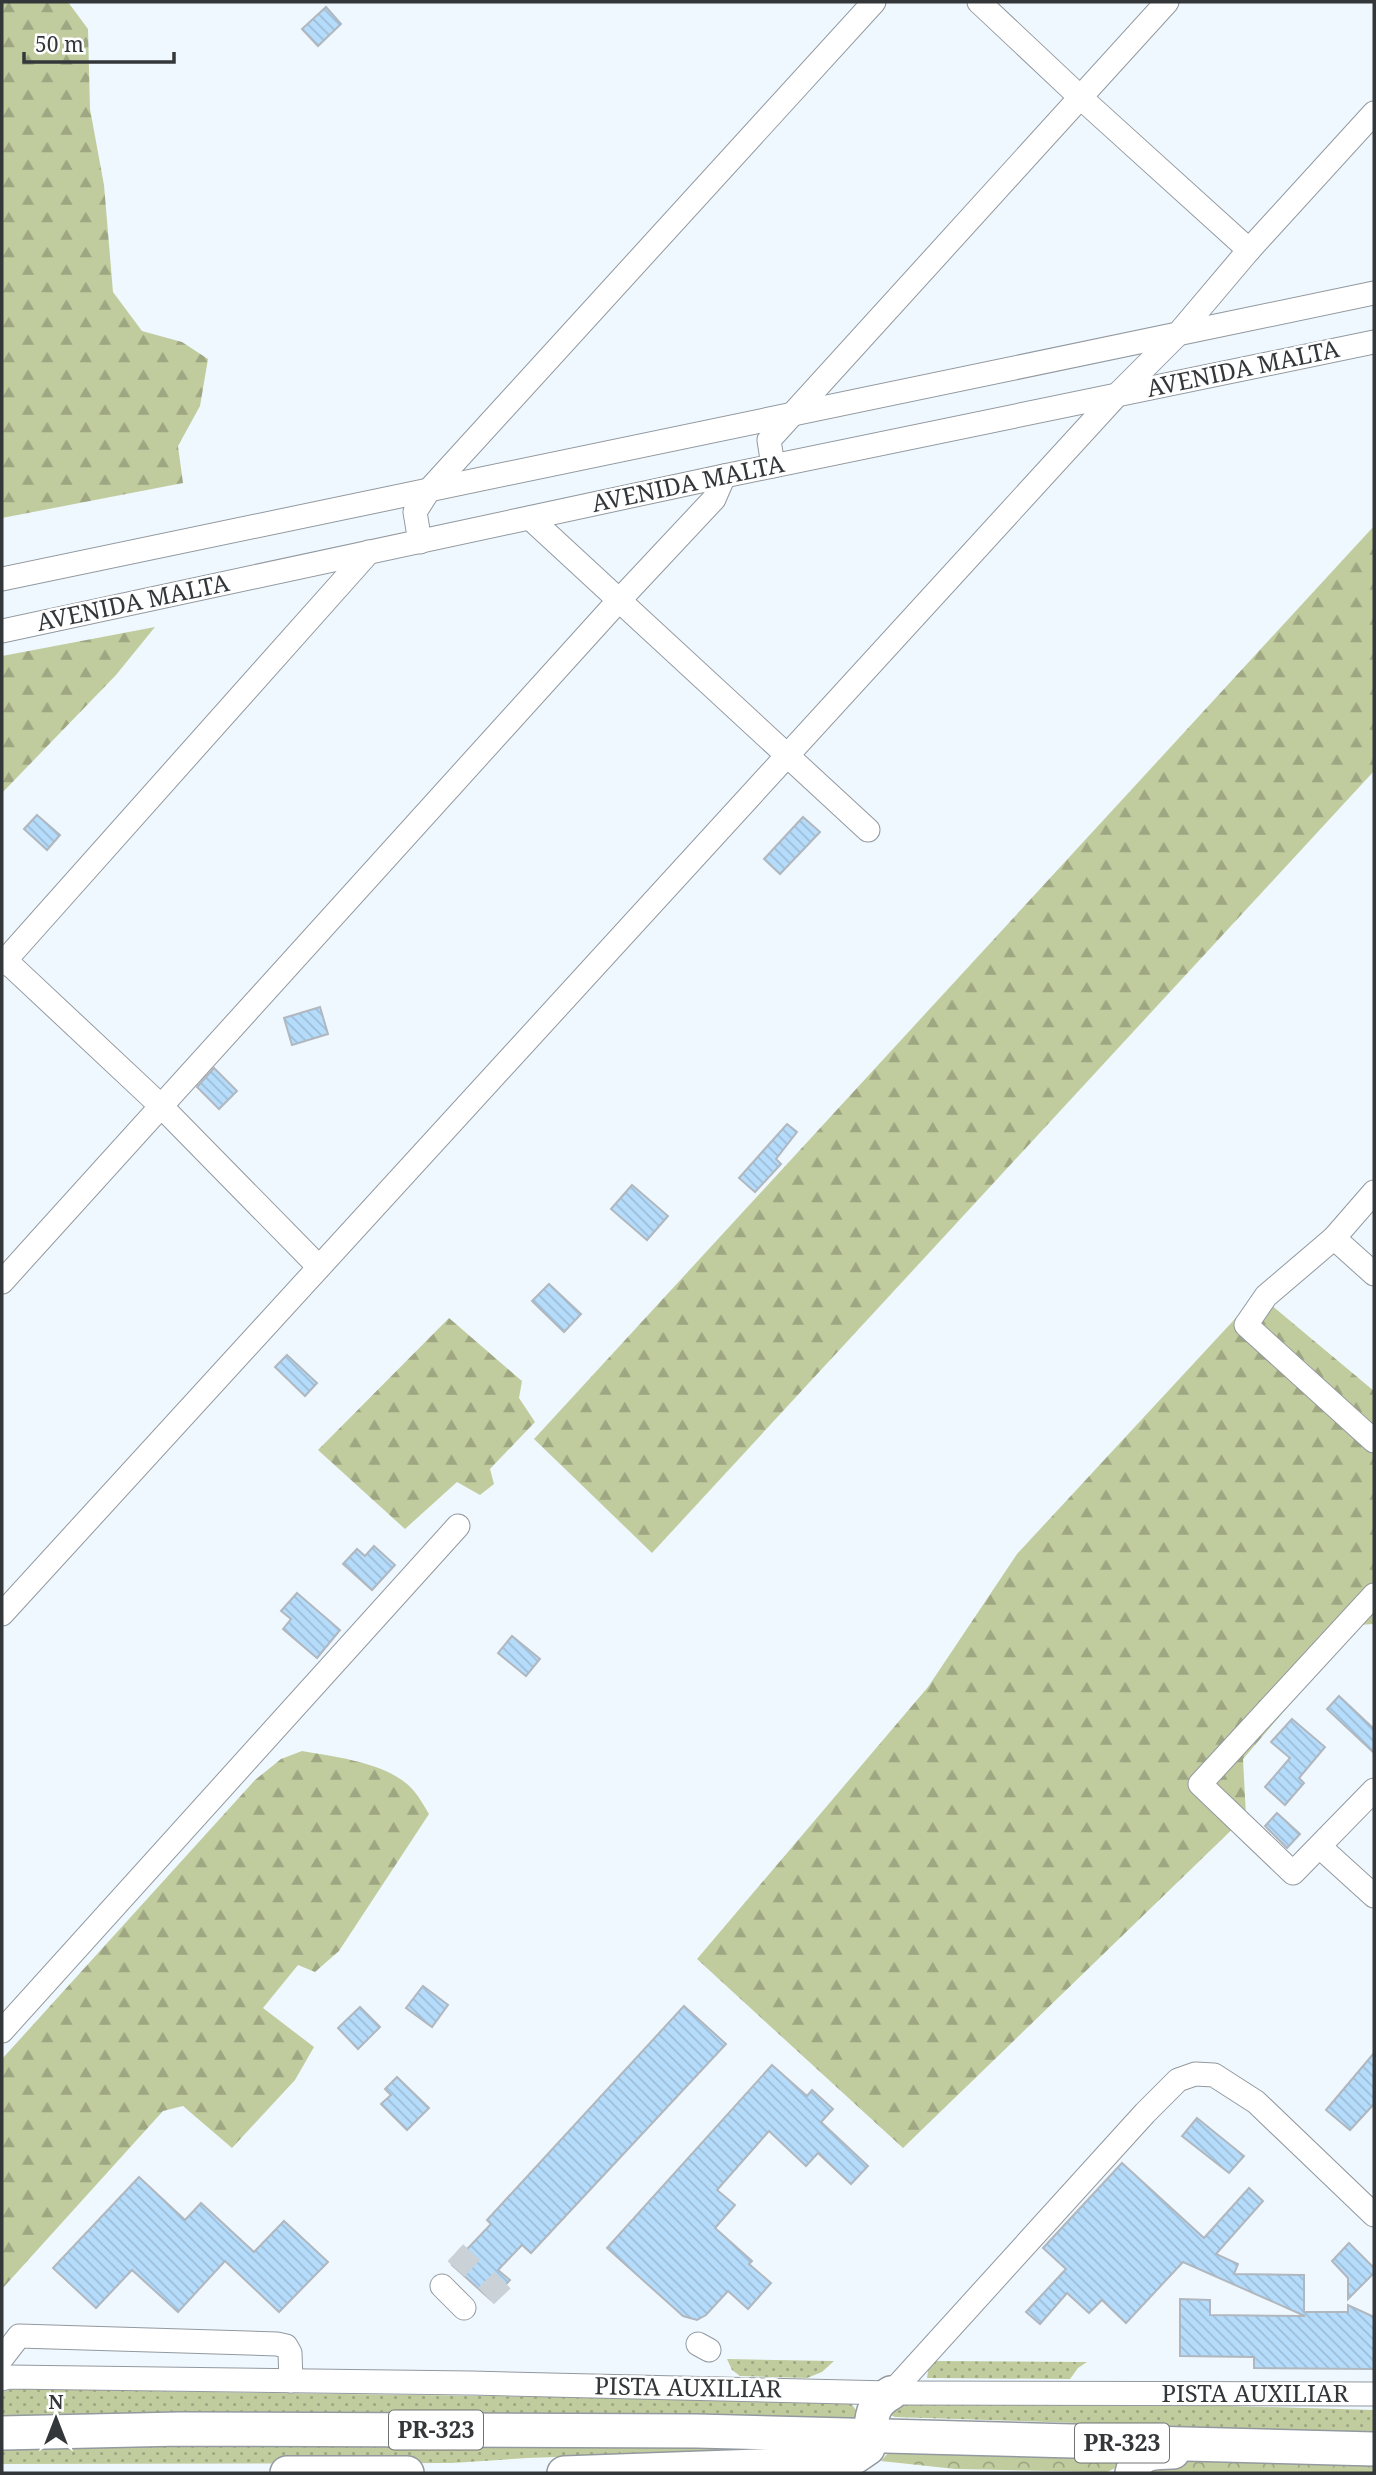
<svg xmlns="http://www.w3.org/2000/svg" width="1376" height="2475" font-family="'Noto Serif',serif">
	<defs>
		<pattern id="grass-dots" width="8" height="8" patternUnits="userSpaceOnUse" patternTransform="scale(1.75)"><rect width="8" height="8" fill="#c1cc9e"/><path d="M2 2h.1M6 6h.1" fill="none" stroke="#9ea682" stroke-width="1.8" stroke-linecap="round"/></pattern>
		<pattern id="forest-firs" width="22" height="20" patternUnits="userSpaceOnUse" patternTransform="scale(1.75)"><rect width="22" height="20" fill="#c1cc9e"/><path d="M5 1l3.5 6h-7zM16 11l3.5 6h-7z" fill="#9ea682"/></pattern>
		<pattern id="park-crowns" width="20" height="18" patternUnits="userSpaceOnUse" patternTransform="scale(1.75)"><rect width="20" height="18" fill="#c1cc9e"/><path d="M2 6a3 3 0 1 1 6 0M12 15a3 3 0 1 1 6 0" fill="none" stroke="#9ea682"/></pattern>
		<pattern id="building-back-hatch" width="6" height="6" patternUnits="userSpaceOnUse" patternTransform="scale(1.75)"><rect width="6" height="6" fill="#b5dcfb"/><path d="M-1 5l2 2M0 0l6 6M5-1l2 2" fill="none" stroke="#9cbdd8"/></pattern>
	</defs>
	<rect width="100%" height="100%" fill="#f0f8ff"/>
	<!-- grass -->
	<g fill="url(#grass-dots)">
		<path d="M 727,2359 L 834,2361 L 822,2372 L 807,2378 L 740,2376 L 732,2370 Z"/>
		<path d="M 935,2361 L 1087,2362 L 1078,2368 L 1070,2379 L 927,2378 L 928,2371 Z"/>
		<path d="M 17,2388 C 291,2395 566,2396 840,2401 L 851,2403 L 860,2416 L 857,2422 L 2,2418 L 2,2392 Z"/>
		<path d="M 905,2397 L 1374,2410 L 1374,2433 L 895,2417 L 887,2414 Z"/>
		<path d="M 2,2440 L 839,2447 L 527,2458 L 452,2463 L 2,2464 Z"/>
	</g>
	<!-- forest -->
	<g fill="url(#forest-firs)">
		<path d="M 2,2 L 68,2 L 88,29 L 90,109 L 104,185 L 113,292 L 142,331 L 182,342 L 208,359 L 200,406 L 178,446 L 183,483 L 2,518 Z"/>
		<path d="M 1374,526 L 1374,771 L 652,1553 L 534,1439 Z"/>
		<path d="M 155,627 L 116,675 L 2,793 L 2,656 Z"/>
		<path d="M 1258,1294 L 1374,1391 L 1374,1624 L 1358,1625 L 1243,1759 L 1246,1816 L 903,2148 L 697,1959 L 928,1687 L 1017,1554 Z"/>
		<path d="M 449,1318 L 522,1381 L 519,1398 L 535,1422 L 490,1469 L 494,1484 L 480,1495 L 457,1482 L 405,1529 L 318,1450 Z"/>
		<path d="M 302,1751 C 336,1757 391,1763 414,1791 C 420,1798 424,1806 429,1814 L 339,1951 L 315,1972 L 298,1965 L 263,2008 L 314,2047 L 295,2080 L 232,2148 L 183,2106 L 163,2111 L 2,2289 L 2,2059 L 255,1780 L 281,1759 Z"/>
	</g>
	<!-- park -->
	<g fill="url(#park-crowns)">
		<path d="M 893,2447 L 1109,2457 L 1119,2459 C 1119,2467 1114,2469 1107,2472 L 955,2469 L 881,2461 Z"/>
		<path d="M 1172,2459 L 1374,2462 L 1374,2473 L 1153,2472 L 1155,2466 Z"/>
	</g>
	<!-- building -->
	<g fill="url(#building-back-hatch)" stroke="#b0b7be" stroke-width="2">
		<path d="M 326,7 L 341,24 L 318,46 L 302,29 Z"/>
		<path d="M 37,815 L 60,835 L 47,850 L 24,829 Z"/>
		<path d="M 803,817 L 820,832 L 780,874 L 764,859 Z"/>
		<path d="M 320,1007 L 328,1034 L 292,1045 L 284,1018 Z"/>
		<path d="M 214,1068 L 237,1091 L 219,1109 L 197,1087 Z"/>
		<path d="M 787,1124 L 797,1132 L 776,1159 L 781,1164 L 755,1192 L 739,1178 Z"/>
		<path d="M 632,1185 L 668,1216 L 647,1240 L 611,1209 Z"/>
		<path d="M 549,1284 L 581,1314 L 564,1332 L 532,1301 Z"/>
		<path d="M 287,1355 L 317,1383 L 305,1396 L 275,1367 Z"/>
		<path d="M 374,1546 L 395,1565 L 372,1590 L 343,1564 L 357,1549 L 365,1556 Z"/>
		<path d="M 297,1593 L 340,1630 L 317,1658 L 283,1629 L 291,1619 L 281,1611 Z"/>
		<path d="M 512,1636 L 540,1659 L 526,1676 L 498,1653 Z"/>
		<path d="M 1339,1696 L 1374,1729 L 1374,1753 L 1327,1709 Z"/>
		<path d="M 1292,1719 L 1325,1747 L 1299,1778 L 1304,1783 L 1285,1805 L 1265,1787 L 1290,1758 L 1271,1742 Z"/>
		<path d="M 1277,1813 L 1300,1834 L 1287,1848 L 1265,1826 Z"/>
		<path d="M 423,1986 L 448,2005 L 432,2027 L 406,2008 Z"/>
		<path d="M 684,2006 L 726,2044 L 531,2253 L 522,2245 L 498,2270 L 510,2280 L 491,2300 L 452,2265 L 491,2224 L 487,2220 Z"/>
		<path d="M 360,2007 L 380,2027 L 358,2049 L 338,2028 Z"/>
		<path d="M 1374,2053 L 1374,2104 L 1350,2130 L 1326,2110 Z"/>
		<path d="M 772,2065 L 807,2096 L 812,2090 L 833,2109 L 821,2122 L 868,2166 L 851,2184 L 818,2153 L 806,2166 L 769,2131 L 717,2190 L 735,2205 L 715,2228 L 752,2261 L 749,2264 L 771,2283 L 748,2309 L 728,2291 L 706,2315 L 697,2320 L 683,2316 L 607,2248 Z"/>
		<path d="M 397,2077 L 429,2108 L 407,2130 L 381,2104 L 391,2095 L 385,2089 Z"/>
		<path d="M 1197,2118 L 1244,2156 L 1229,2173 L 1182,2136 Z"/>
		<path d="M 1122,2163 L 1204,2238 L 1249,2188 L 1263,2201 L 1216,2254 L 1238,2264 L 1234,2274 L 1304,2275 L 1304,2312 L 1348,2312 L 1348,2305 L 1374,2317 L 1374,2369 L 1254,2368 L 1254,2357 L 1180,2356 L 1180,2299 L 1210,2300 L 1210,2315 L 1305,2316 L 1183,2262 L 1126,2323 L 1102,2300 L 1089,2313 L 1067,2293 L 1040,2324 L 1026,2312 L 1066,2269 L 1043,2248 Z"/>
		<path d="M 139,2177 L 185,2220 L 201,2203 L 254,2252 L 284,2221 L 328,2262 L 279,2312 L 225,2261 L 178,2312 L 132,2270 L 96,2308 L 53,2268 Z"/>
		<path d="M 1349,2243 L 1374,2268 L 1374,2273 L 1348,2299 L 1348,2278 L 1332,2261 Z"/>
	</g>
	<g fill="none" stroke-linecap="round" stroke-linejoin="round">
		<!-- minor-tunnel -->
		<g stroke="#cad1d7" stroke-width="23" stroke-dasharray="23 11" stroke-linecap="butt">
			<path d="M 456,2269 L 479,2244"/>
			<path d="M 486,2296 L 506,2277"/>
		</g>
		<defs>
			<g id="minor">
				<path d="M 979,2 L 1080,97 L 1249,250"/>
				<path d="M 773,466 L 769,440 L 1167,2"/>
				<path d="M 530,518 L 868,830"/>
				<path d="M 420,542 L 415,512 L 429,490 L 874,2"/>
				<path d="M 2,579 L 1374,293"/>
				<path d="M 2,631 L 724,476 L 1374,342"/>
				<path d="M 2,957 L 161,1106 L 319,1267"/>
				<path d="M 2,964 L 369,552"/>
				<path d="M 1374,1192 L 1334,1238 L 1266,1296 L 1246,1325 L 1374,1441"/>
				<path d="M 1334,1238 L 1374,1274"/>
				<path d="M 2,1282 L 611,609 L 714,499 L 724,476"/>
				<path d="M 1374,1595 L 1200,1784 L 1293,1873 L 1374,1790"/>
				<path d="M 2,1614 L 1116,396 L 1178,334 L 1249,250 L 1374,113"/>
				<path d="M 1320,1847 L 1374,1896"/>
				<path d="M 2,2031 L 458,1526"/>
				<path d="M 442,2286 L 464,2308"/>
				<path d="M 698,2344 L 709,2350"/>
				<path d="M 2,2358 L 19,2336 L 277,2344 L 286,2346 L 290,2353 L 291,2381"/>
				<path d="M 2,2379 L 9,2377 L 471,2383 L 891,2393 L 1374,2394"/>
				<path d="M 891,2393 L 1145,2113 L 1178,2080 L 1195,2074 L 1214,2075 L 1256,2102 L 1374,2215"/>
			</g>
			<g id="highway">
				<path d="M 2,2433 L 180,2429 L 697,2431 L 1374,2449"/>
				<path d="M 287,2473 L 407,2473"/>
				<path d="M 564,2473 L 839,2463 L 855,2457 L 868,2448 C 874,2423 866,2407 891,2393"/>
				<path d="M 1132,2473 C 1137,2452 1154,2452 1173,2452"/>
			</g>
		</defs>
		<!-- minor casing -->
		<use href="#minor" stroke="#92999f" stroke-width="25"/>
		<!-- highway casing -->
		<use href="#highway" stroke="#92999f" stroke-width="36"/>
		<!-- minor -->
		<use href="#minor" stroke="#fff" stroke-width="23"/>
		<!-- highway -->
		<use href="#highway" stroke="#fff" stroke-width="33"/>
	</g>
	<g text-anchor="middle" stroke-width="5" stroke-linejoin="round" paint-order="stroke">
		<!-- shield labels -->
		<g fill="#fff" stroke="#717374" stroke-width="2">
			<rect x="389" y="2410.5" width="94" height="39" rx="5"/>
			<rect x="1075" y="2423.5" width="94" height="39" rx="5"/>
		</g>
		<g font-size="23" font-weight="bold" fill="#343739">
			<text x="436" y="2438">PR-323</text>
			<text x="1122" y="2451">PR-323</text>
		</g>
		<!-- street labels -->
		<g font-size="24" fill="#343739" stroke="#fff">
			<text transform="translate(1243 369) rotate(-12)" y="8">AVENIDA MALTA</text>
			<text transform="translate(688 484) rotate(-12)" y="8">AVENIDA MALTA</text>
			<text transform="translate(133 603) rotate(-12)" y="8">AVENIDA MALTA</text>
			<text transform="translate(688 2388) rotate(1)" y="8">PISTA AUXILIAR</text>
			<text x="1255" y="2402">PISTA AUXILIAR</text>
		</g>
	</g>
	<!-- border -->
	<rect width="1376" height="2475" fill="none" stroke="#343739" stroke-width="7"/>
	<!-- north arrow -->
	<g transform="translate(56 2419)" stroke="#ffffff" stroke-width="5" paint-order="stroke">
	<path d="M0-5L12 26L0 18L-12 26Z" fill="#343739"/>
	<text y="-10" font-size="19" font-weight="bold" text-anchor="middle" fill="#343739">N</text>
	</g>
	<!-- scale -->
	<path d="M24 52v10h150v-10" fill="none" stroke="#343739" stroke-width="3.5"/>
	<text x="35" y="52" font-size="21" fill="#343739" stroke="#ffffff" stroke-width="5" paint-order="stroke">50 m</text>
</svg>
